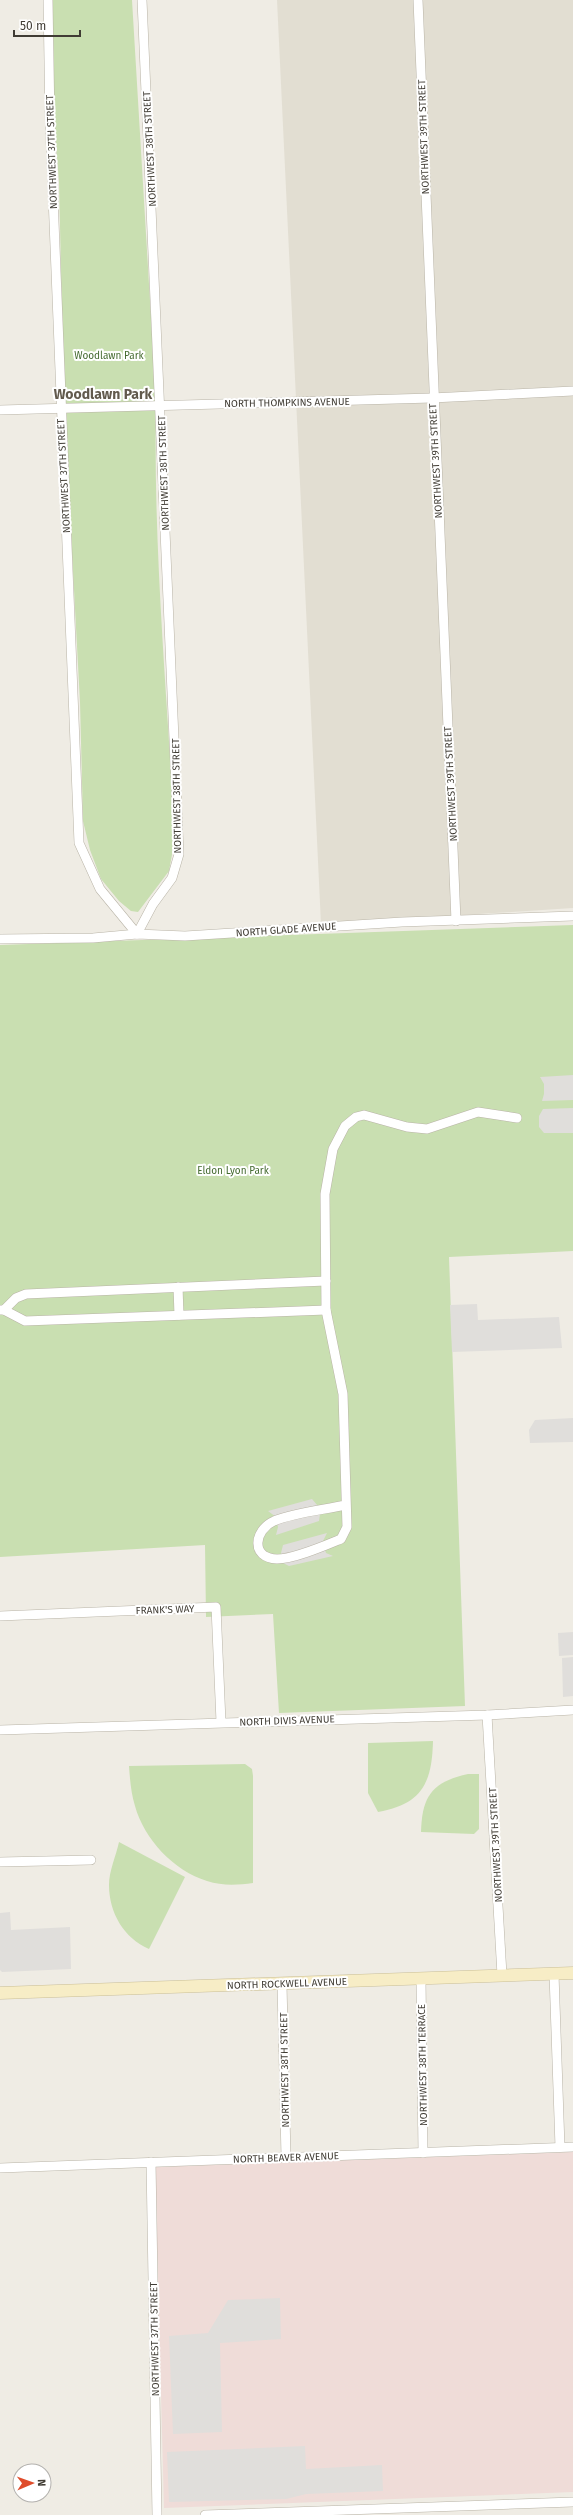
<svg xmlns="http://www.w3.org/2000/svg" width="573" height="2515" font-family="'Fira Sans',sans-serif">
	<rect width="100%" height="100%" fill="#efece4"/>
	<!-- residential -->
	<path fill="#e2ded2" d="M 277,0 L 573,0 L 573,908 L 321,924 Z"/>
	<!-- medical -->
	<path fill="#efdcd8" d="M 573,2152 L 573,2492 L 164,2508 L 155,2167 Z"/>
	<!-- green -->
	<g fill="#c9dfb1">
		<path d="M 52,0 L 132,0 L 156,401 C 153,546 167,693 175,838 L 169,871 L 138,912 L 131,911 L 119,901 L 101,879 L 90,850 L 83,821 L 80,702 L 64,403 L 59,182 L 52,94 Z"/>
		<path d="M 573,925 L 573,1251 L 449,1257 L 465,1706 L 279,1713 L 273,1614 L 206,1617 L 205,1545 L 0,1557 L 0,945 Z"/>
		<path d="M 433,1741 C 432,1783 422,1804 378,1812 L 368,1793 L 368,1743 Z"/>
		<path d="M 245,1764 L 252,1769 L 253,1776 L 253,1883 C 238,1885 222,1886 207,1881 C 174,1871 144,1839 135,1806 C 131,1793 130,1780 129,1766 Z"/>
		<path d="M 468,1774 L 479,1774 L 479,1829 L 474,1834 L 421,1832 C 422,1796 432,1782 468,1774 Z"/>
		<path d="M 119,1842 L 185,1877 L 149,1949 C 124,1938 109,1913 109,1885 C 109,1871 116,1856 119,1842 Z"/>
	</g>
	<!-- parking -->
	<g fill="#e0dedb">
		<path d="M 573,1075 L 573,1100 L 542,1101 L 544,1094 L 544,1084 L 540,1077 Z"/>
		<path d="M 573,1108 L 573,1133 L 544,1133 L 539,1127 L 539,1116 L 543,1109 Z"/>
		<path d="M 477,1304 L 478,1320 L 559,1317 L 562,1348 L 452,1352 L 450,1305 Z"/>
		<path d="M 573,1418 L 573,1442 L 530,1443 L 529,1430 L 535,1420 Z"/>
		<path d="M 312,1499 L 318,1506 L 320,1514 L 319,1521 L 276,1535 L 278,1527 L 276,1517 L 268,1511 Z"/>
		<path d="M 327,1533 L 323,1541 L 324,1546 L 326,1553 L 333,1556 L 289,1566 L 283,1563 L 281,1553 L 283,1545 Z"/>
		<path d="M 573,1632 L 573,1655 L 559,1656 L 558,1633 Z"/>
		<path d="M 573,1657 L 573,1696 L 563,1697 L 562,1658 Z"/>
		<path d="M 10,1912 L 11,1930 L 70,1927 L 71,1969 L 2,1972 L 0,1970 L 0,1913 Z"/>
		<path d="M 280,2298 L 281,2339 L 220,2343 L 222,2432 L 173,2434 L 169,2336 L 208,2333 L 228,2300 Z"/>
		<path d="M 305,2446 L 306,2469 L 382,2465 L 383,2491 L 306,2494 L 286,2499 L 169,2502 L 167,2452 Z"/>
	</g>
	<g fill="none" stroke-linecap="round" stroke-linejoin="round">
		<defs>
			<g id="minor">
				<path d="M 48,0 L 50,122 L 79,843 L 100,889 L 137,934 L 153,904 L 172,878 L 179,854 L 142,0"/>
				<path d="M 418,0 L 456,921"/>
				<path d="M 0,410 L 432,398 L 573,391"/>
				<path d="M 0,939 L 93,938 L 137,934 L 185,936 L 402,922 L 573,916"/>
				<path d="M 178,1287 L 179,1315"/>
				<path d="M 0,1310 L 4,1310 L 25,1321 L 326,1310"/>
				<path d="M 4,1310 L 16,1298 L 26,1294 L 326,1281"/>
				<path d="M 346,1505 C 323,1510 296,1512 274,1521 C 254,1530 250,1558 277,1559 C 294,1559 324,1546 341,1539 L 347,1527 L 343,1394 L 326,1310 L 325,1194 L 333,1149 L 345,1126 L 356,1117 L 364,1115 L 407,1127 L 427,1129 L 478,1112 L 517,1118"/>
				<path d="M 0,1616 L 216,1607 L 221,1722"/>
				<path d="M 487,1715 L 502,1975"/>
				<path d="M 0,1730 L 487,1715 L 573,1710"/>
				<path d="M 0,1862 L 91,1860"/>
				<path d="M 554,1974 L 560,2147"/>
				<path d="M 421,1978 L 423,2153"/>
				<path d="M 282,1984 L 286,2157"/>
				<path d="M 151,2162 L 157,2515"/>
				<path d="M 0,2168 L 573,2147"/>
				<path d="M 205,2515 L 573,2502"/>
			</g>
			<path id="secondary" d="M 0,1993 L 573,1973"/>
		</defs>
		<!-- minor casing -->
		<use href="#minor" stroke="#b9b4a7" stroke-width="10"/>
		<!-- secondary casing -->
		<use href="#secondary" stroke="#cabf98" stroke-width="13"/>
		<!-- minor -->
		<use href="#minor" stroke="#fff" stroke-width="9"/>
		<!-- secondary -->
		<use href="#secondary" stroke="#f7edc6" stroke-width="12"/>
	</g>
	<g text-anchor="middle" stroke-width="4" stroke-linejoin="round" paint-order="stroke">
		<!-- street labels -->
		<g font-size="10" fill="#403c34" stroke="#fff">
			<text transform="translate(423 137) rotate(-92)" y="4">NORTHWEST 39TH STREET</text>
			<text transform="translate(149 149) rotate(-93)" y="4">NORTHWEST 38TH STREET</text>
			<text transform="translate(51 152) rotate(-92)" y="4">NORTHWEST 37TH STREET</text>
			<text transform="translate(287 402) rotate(-1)" y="4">NORTH THOMPKINS AVENUE</text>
			<text transform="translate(435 461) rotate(-93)" y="4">NORTHWEST 39TH STREET</text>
			<text transform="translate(163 473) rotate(-92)" y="4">NORTHWEST 38TH STREET</text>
			<text transform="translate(63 476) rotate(-93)" y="4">NORTHWEST 37TH STREET</text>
			<text transform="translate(450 784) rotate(-93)" y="4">NORTHWEST 39TH STREET</text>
			<text transform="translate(176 796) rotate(-91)" y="4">NORTHWEST 38TH STREET</text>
			<text transform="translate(286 929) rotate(-4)" y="4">NORTH GLADE AVENUE</text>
			<text transform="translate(165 1609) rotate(-2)" y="4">FRANK'S WAY</text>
			<text transform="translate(287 1720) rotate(-2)" y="4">NORTH DIVIS AVENUE</text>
			<text transform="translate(495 1845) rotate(-93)" y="4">NORTHWEST 39TH STREET</text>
			<text transform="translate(287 1983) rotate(-2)" y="4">NORTH ROCKWELL AVENUE</text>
			<text transform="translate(422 2065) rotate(-91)" y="4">NORTHWEST 38TH TERRACE</text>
			<text transform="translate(284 2070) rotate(-91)" y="4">NORTHWEST 38TH STREET</text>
			<text transform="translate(286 2157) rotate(-2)" y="4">NORTH BEAVER AVENUE</text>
			<text transform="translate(154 2339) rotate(-91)" y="4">NORTHWEST 37TH STREET</text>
		</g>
		<!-- park labels -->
		<g font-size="10" fill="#446a30" stroke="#fff">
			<text x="109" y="359">Woodlawn Park</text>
			<text x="233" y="1174">Eldon Lyon Park</text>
		</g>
		<!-- district labels -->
		<g font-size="14" font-weight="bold" fill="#625a4d" stroke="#fff">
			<text x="103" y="399">Woodlawn Park</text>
		</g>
	</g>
	<!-- north arrow -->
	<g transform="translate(32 2483) rotate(88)"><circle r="19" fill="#ffffff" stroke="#b3b1ae"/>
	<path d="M0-3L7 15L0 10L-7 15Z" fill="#df4c2b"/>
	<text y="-6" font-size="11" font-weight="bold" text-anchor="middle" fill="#403c34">N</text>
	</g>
	<!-- scale -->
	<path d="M14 30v6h66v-6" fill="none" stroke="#403c34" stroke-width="2"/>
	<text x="20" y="30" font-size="12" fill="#403c34" stroke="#ffffff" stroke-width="3" paint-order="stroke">50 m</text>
</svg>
